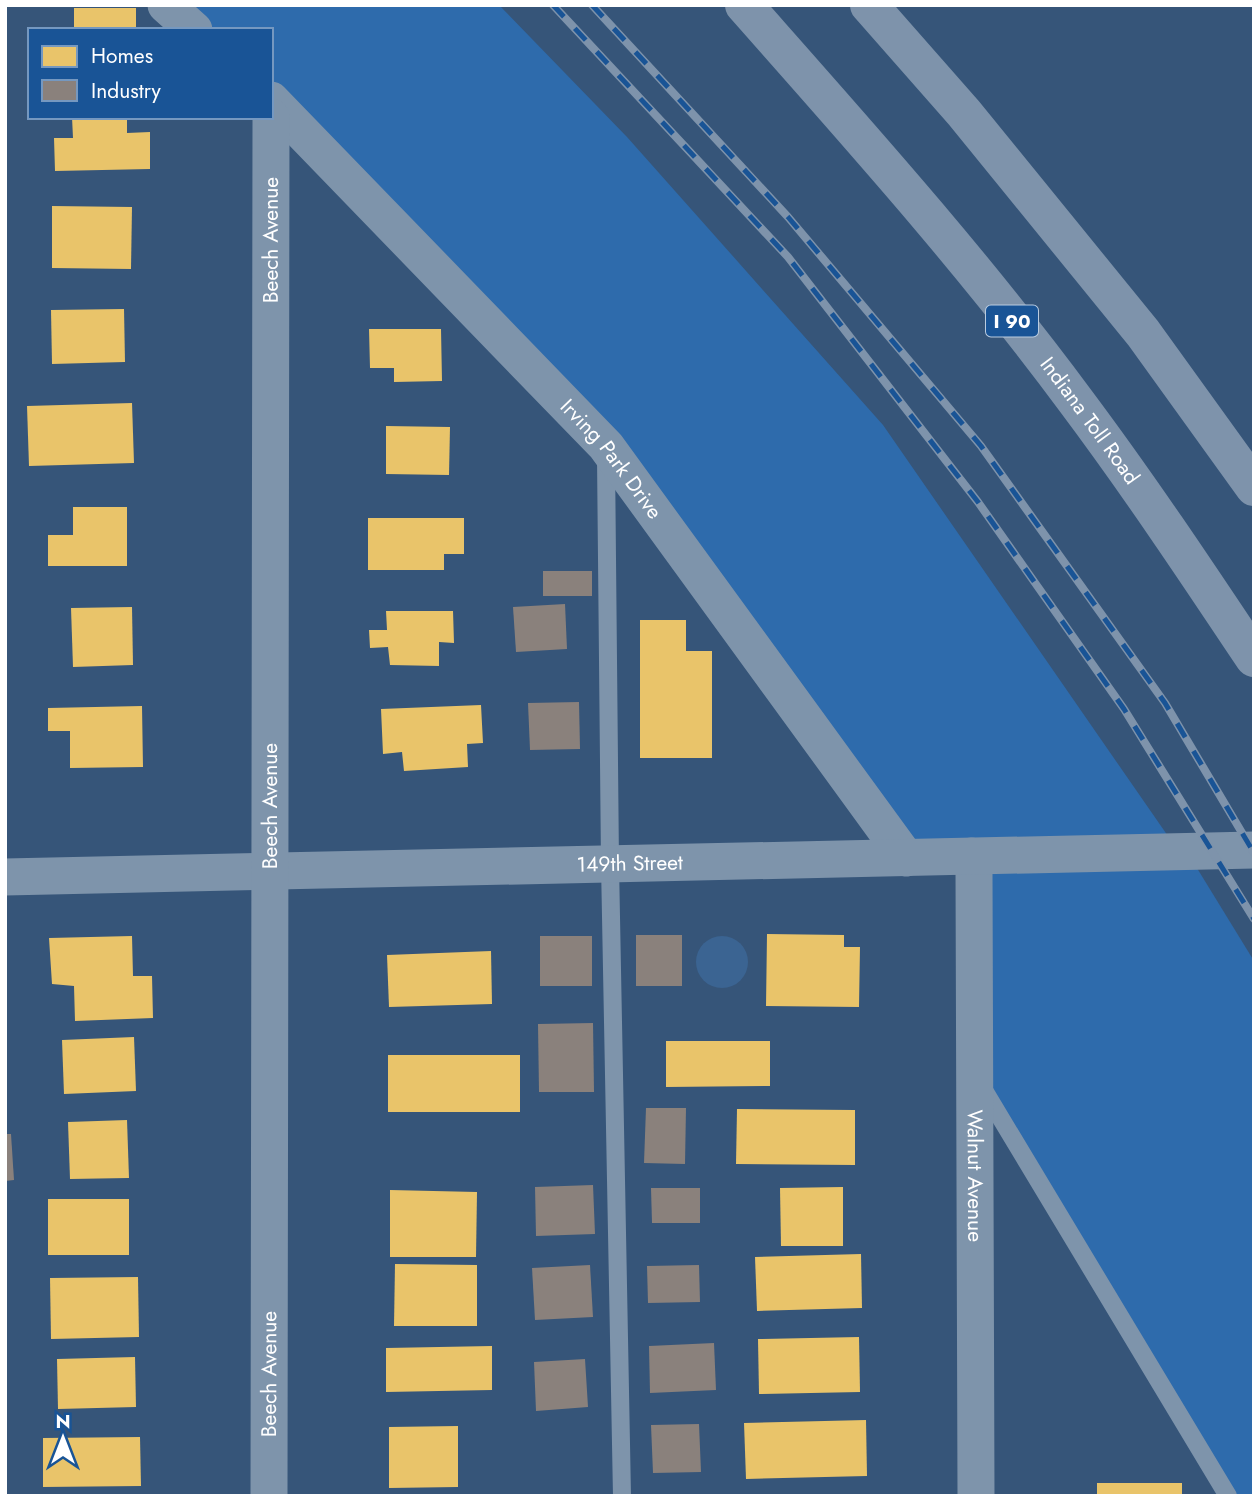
<svg xmlns="http://www.w3.org/2000/svg" width="1259" height="1501" font-family="Jost,sans-serif">
	<rect width="100%" height="100%" fill="#365579"/>
	<!-- green -->
	<g fill="#2e6bac">
		<path d="M 166,5 L 499,5 L 627,137 L 883,425 L 1179,852 L 906,858 L 606,446 L 271,100 L 271,30 L 194,30 Z"/>
		<path d="M 1192,860 L 1254,961 L 1254,1496 L 1228,1496 L 973,1072 L 974,870 Z"/>
	</g>
	<!-- water -->
	<circle fill="#3b6492" cx="722" cy="962" r="26"/>
	<!-- homes -->
	<g fill="#e9c46a">
		<rect x="74" y="8" width="62" height="22"/>
		<path d="M 72,117 L 127,117 L 127,133 L 150,132 L 150,169 L 55,171 L 54,138 L 73,138 Z"/>
		<path d="M 52,206 L 132,207 L 131,269 L 52,268 Z"/>
		<path d="M 124,309 L 125,362 L 52,364 L 51,310 Z"/>
		<path d="M 369,329 L 441,329 L 442,381 L 394,382 L 394,368 L 370,368 Z"/>
		<path d="M 132,403 L 134,463 L 29,466 L 27,406 Z"/>
		<path d="M 386,426 L 450,427 L 449,475 L 386,474 Z"/>
		<path d="M 73,507 L 127,507 L 127,566 L 48,566 L 48,535 L 73,535 Z"/>
		<path d="M 368,518 L 464,518 L 464,554 L 444,554 L 444,570 L 368,570 Z"/>
		<path d="M 132,607 L 133,665 L 73,667 L 71,608 Z"/>
		<path d="M 386,611 L 453,611 L 454,643 L 439,642 L 439,666 L 390,665 L 388,647 L 370,648 L 369,630 L 387,630 Z"/>
		<path d="M 640,620 L 686,620 L 686,651 L 712,651 L 712,758 L 640,758 Z"/>
		<path d="M 481,705 L 483,743 L 467,744 L 468,767 L 404,771 L 402,752 L 383,754 L 381,709 Z"/>
		<path d="M 142,706 L 143,767 L 70,768 L 70,731 L 48,731 L 48,708 Z"/>
		<path d="M 767,934 L 844,935 L 844,947 L 860,947 L 859,1007 L 766,1006 Z"/>
		<path d="M 132,936 L 133,976 L 152,976 L 153,1018 L 75,1021 L 74,986 L 52,984 L 49,938 Z"/>
		<path d="M 491,951 L 492,1004 L 389,1007 L 387,955 Z"/>
		<path d="M 134,1037 L 136,1091 L 64,1094 L 62,1040 Z"/>
		<path d="M 666,1041 L 770,1041 L 770,1086 L 666,1087 Z"/>
		<rect x="388" y="1055" width="132" height="57"/>
		<path d="M 737,1109 L 855,1110 L 855,1165 L 736,1164 Z"/>
		<path d="M 127,1120 L 129,1178 L 70,1179 L 68,1122 Z"/>
		<path d="M 843,1187 L 843,1246 L 781,1246 L 780,1188 Z"/>
		<path d="M 390,1190 L 477,1192 L 476,1257 L 390,1257 Z"/>
		<rect x="48" y="1199" width="81" height="56"/>
		<path d="M 861,1254 L 862,1308 L 757,1311 L 755,1257 Z"/>
		<path d="M 395,1264 L 477,1265 L 477,1326 L 394,1326 Z"/>
		<path d="M 138,1277 L 139,1337 L 51,1339 L 50,1278 Z"/>
		<path d="M 859,1337 L 860,1392 L 759,1394 L 758,1339 Z"/>
		<path d="M 492,1346 L 492,1390 L 386,1392 L 386,1348 Z"/>
		<path d="M 135,1357 L 136,1407 L 58,1409 L 57,1359 Z"/>
		<path d="M 866,1420 L 867,1476 L 746,1479 L 744,1423 Z"/>
		<path d="M 458,1426 L 458,1487 L 389,1488 L 389,1427 Z"/>
		<path d="M 140,1437 L 141,1486 L 43,1487 L 43,1438 Z"/>
		<rect x="1097" y="1483" width="85" height="13"/>
	</g>
	<!-- industry -->
	<g fill="#8a817c">
		<rect x="543" y="571" width="49" height="25"/>
		<path d="M 565,604 L 567,649 L 516,652 L 513,607 Z"/>
		<path d="M 579,702 L 580,749 L 530,750 L 528,703 Z"/>
		<rect x="636" y="935" width="46" height="51"/>
		<rect x="540" y="936" width="52" height="50"/>
		<path d="M 593,1023 L 594,1092 L 539,1092 L 538,1024 Z"/>
		<path d="M 646,1108 L 686,1108 L 685,1164 L 644,1163 Z"/>
		<path d="M 5,1134 L 11,1134 L 14,1180 L 5,1181 Z"/>
		<path d="M 593,1185 L 595,1234 L 536,1236 L 535,1187 Z"/>
		<path d="M 651,1188 L 700,1188 L 700,1223 L 652,1223 Z"/>
		<path d="M 590,1265 L 593,1317 L 535,1320 L 532,1268 Z"/>
		<path d="M 699,1265 L 700,1302 L 648,1303 L 647,1266 Z"/>
		<path d="M 714,1343 L 716,1390 L 650,1393 L 649,1346 Z"/>
		<path d="M 585,1359 L 588,1407 L 536,1411 L 534,1362 Z"/>
		<path d="M 699,1424 L 701,1472 L 653,1473 L 651,1425 Z"/>
	</g>
	<g fill="none" stroke-linecap="round" stroke-linejoin="round">
		<!-- service -->
		<g stroke="#7e94ab" stroke-width="18">
			<path d="M 606,457 L 610,864 L 622,1496"/>
			<path d="M 982,1087 L 1228,1496"/>
		</g>
		<!-- minor -->
		<g stroke="#7e94ab" stroke-width="37">
			<path d="M 166,5 L 194,30"/>
			<path id="s1" d="M 271,100 L 606,446 L 906,858"/>
			<path id="s2" d="M 971,856 L 974,870 L 976,1496"/>
			<path id="s3" d="M 5,877 L 1254,850"/>
			<path id="s4" d="M 269,1496 L 271,117"/>
		</g>
		<!-- motorway -->
		<g stroke="#7e93ab" stroke-width="38">
			<path id="s5" d="M 744,5 C 858,134 973,262 1075,400 C 1138,484 1196,571 1254,658"/>
			<path d="M 869,5 L 964,113 L 1143,333 L 1254,487"/>
		</g>
		<defs>
			<g id="rail">
				<path d="M 553,5 L 788,257 L 978,502 L 1124,709 L 1254,919"/>
				<path d="M 592,5 L 788,217 L 981,446 L 1165,703 L 1254,853"/>
			</g>
		</defs>
		<!-- rail casing -->
		<use href="#rail" stroke="#7e93ab" stroke-width="8"/>
		<!-- rail -->
		<use href="#rail" stroke="#195496" stroke-width="5" stroke-dasharray="16" stroke-linecap="butt"/>
	</g>
	<g text-anchor="middle" stroke-width="7" stroke-linejoin="round" paint-order="stroke">
		<!-- shield labels -->
		<rect fill="#195496" stroke="#bacce0" stroke-width="2" x="986" y="305.5" width="52" height="31" rx="5"/>
		<g font-size="19" font-weight="bold" fill="#fff">
			<text x="1012" y="328">I 90</text>
		</g>
		<!-- street labels -->
		<g font-size="21" fill="#fff" stroke="#195496">
			<text dy="7" stroke="none"><textPath href="#s4" startOffset="1256">Beech Avenue</textPath></text>
			<text dy="7" stroke="none"><textPath href="#s5" startOffset="541">Indiana Toll Road</textPath></text>
			<text dy="7" stroke="none"><textPath href="#s1" startOffset="495">Irving Park Drive</textPath></text>
			<text dy="7" stroke="none"><textPath href="#s4" startOffset="690">Beech Avenue</textPath></text>
			<text dy="7" stroke="none"><textPath href="#s3" startOffset="625">149th Street</textPath></text>
			<text dy="7" stroke="none"><textPath href="#s2" startOffset="320">Walnut Avenue</textPath></text>
			<text dy="7" stroke="none"><textPath href="#s4" startOffset="122">Beech Avenue</textPath></text>
		</g>
	</g>
	<!-- border -->
	<rect width="1259" height="1501" fill="none" stroke="#ffffff" stroke-width="14"/>
	<!-- legend -->
	<rect x="28" y="28" width="245" height="91" fill="#195496" stroke="#7598c0" stroke-width="2"/>
	<rect x="42" y="46" width="35" height="21" fill="#e9c46a" stroke="#7598c0" stroke-width="2"/>
	<text x="91" y="63" font-size="21" fill="#ffffff">Homes</text>
	<rect x="42" y="80" width="35" height="21" fill="#8a817c" stroke="#7598c0" stroke-width="2"/>
	<text x="91" y="98" font-size="21" fill="#ffffff">Industry</text>
	<!-- north arrow -->
	<g transform="translate(63 1438)" stroke="#195496" stroke-width="5" paint-order="stroke">
	<path d="M0-5L12 26L0 18L-12 26Z" fill="#ffffff"/>
	<text y="-10" font-size="19" font-weight="bold" text-anchor="middle" fill="#ffffff">N</text>
	</g>
</svg>
